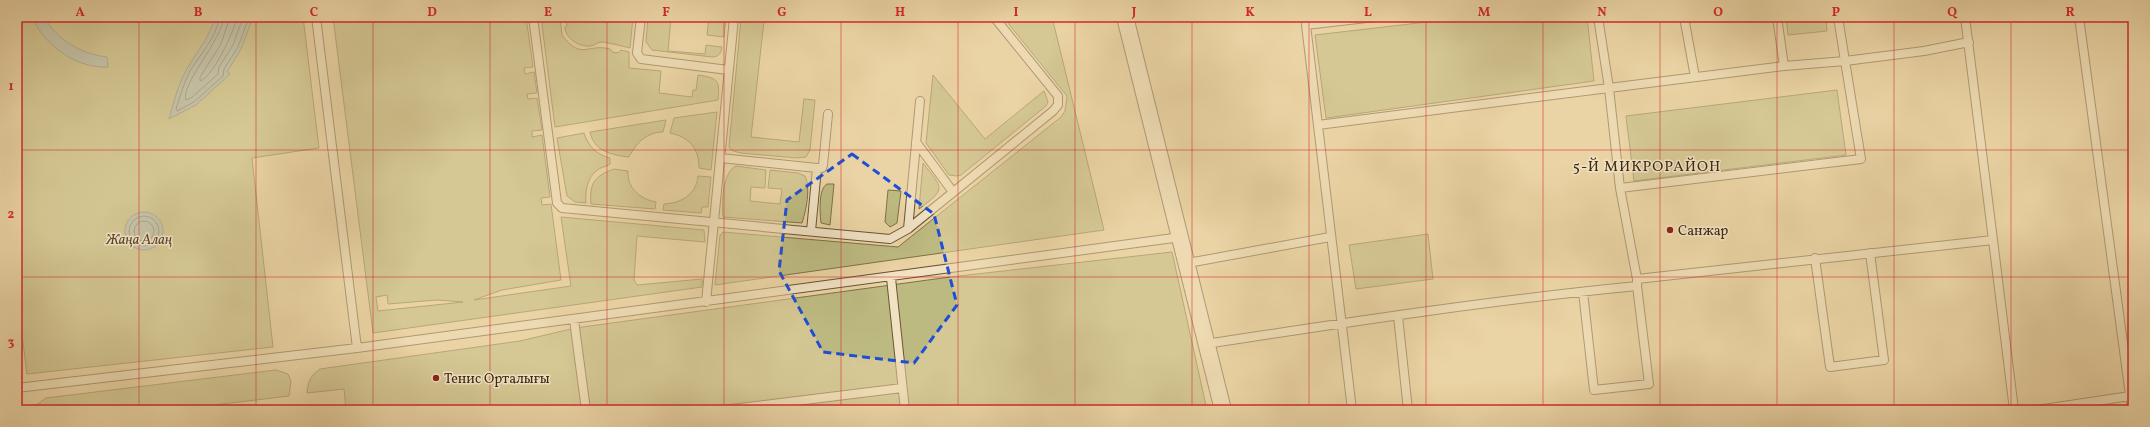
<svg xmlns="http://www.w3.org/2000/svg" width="2150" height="427" viewBox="0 0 2150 427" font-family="Vollkorn,serif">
	<rect width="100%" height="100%" fill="#ead3a4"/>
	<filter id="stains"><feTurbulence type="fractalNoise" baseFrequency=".005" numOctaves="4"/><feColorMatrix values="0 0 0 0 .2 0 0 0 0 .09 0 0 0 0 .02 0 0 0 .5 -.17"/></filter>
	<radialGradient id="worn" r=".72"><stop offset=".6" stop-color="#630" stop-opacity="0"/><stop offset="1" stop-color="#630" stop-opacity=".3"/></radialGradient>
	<path fill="#bdba81" stroke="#7e7149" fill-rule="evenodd" d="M17,17H303L319,148L252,158L273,347L27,374L17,296Z
		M333,17H526L533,67L524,68L525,74L534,72L537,93L527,94L528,99L537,98L542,130L532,131V137L542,135L550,197L541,198L542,205L551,204L561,280L502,290L474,300L571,286L561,217L704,230L705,242L637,236L634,280L637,285L702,279V287L373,333ZM387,295L388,304L437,300L463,302L378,311L376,297Z
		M541,17H560L562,35C581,61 588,43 610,49L612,52L618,53L621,50L629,52V68L661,71L659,93L692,97L693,90H696L698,75C718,78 720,80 718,100L555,127Z
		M565,17H633L630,48C621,46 611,43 602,42C597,42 594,46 590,46C579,47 565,38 565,27L567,26Z
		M648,17H671L668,51L705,54L706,45L722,47C721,54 718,57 712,57L652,50L646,42Z
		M709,17H726L724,37L707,35Z
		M1003,17H1052L1104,230L715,285L720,235L723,232L898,247L1061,117L1065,111L1067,96Z
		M1470,17H1587L1594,81L1326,118L1315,35Z
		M1786,17H1826L1827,31L1788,35Z
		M741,19L764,21L751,137L799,142L804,99L815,100L810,150L806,157L797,158L740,153L731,150L729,147Z
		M933,75L985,139L1044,91L1048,102L1046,106L961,175L957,176L949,175L926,143Z
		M1837,90L1846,155L1634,181L1626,116Z
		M717,112L711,170L699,168C699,148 689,137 670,133L674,118Z
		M666,120L663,132C647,132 636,143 629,157C613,155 594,152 590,132Z
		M584,133C588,146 597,155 610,158V164C606,167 600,167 596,171C587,178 585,193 586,203L575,202L567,196L557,138Z
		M923,163C943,189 947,188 919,209Z
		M736,166L766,170L765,188L751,187L750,201L780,204L782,189L768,188L770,170L798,173L805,176C811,188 806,211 802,223L723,217C721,204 723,171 736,166Z
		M614,169L628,171C627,188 640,199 656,202L655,209L591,204C589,183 595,176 614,169Z
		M698,176L711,177L708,207H702L701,213L663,210L664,204C681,203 696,195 698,176Z
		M827,184H834L830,225L821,223C820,214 818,189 827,184Z
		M888,190L901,191L897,223L890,227L885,222Z
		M1428,234L1433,279L1356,289L1349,245Z
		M1172,252L1207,410H346L344,389L307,393C308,382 310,376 320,369L520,341L575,328L950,277Z
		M276,370L288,374L291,381L289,396L173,410H29L46,398Z"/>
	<path fill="#9eb4b3" stroke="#787c72" d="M32,17H44C57,40 81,54 107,57L108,67C77,69 44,45 32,17Z
		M215,17H253L241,49L227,72L230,74L196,105L169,119C174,102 178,84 187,69C197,51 210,37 215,17Z
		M125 231a19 19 0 1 1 38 0a19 19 0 1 1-38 0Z"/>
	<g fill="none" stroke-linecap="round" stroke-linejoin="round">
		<path stroke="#6e6e62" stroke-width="1" d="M219,17C217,38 200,54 190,71C184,83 180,96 176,109L177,111L194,102L223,76L224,69L238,47L249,17
			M224,17C222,40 180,85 186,100L191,98L218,74L219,67L233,45L243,17
			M230,17L221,44L200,77V81C213,77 234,32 237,17
			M129 231a15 15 0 1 1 30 0a15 15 0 1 1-30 0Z
			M134 231a10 10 0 1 1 20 0a10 10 0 1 1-20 0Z"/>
		<g stroke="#695336" stroke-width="10">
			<path id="service" d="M316,17L357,348
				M533,17L557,203L562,208L890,239L908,229L1053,111L1058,105V96L994,17
				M641,17L637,53L641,59L728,70
				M1598,17L1609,88L1784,66L1845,61L1838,17
				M1684,17L1695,77
				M1777,17L1784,66
				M2079,17L2132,410
				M1318,125L1609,88L1620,188
				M916,142L953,192
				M720,158L817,168
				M908,229L920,101
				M811,231L817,168H822L823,165L828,114
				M1993,240L2014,410
				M1815,258L1830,367L1884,360L1870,253
				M1188,263L1330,237
				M891,278L905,410
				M1637,279L1620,188L1861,159L1845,61L1924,51L1969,42
				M1583,292L1594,390L1649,384L1637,286
				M706,302L734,18
				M1398,316L1408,410
				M574,320L586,410
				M1206,344C1349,322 1493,300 1637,286V279L1993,240L1965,17
				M17,388L357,348L1181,237
				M723,410L902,388
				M1352,410L1306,25L1375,17
				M2037,410L2130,396"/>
		</g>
		<g stroke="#695336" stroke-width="18">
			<path id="minor" d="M1125,17L1223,410"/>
		</g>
		<use href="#service" stroke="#f1e2c4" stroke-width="8"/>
		<use href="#minor" stroke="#f1e2c4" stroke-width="16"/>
	</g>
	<path d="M0 0H2150V427H0ZM852,154L934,214L957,305L914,363L823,352L779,271L787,200Z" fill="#ead3a4" fill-opacity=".55" fill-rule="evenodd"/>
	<path fill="none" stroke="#1d4ed8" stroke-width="3" stroke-dasharray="8 5" stroke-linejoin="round" d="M852,154L934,214L957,305L914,363L823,352L779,271L787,200Z"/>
	<path fill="none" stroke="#d62828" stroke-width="1" stroke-opacity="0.55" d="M139,17V410M256,17V410M373,17V410M490,17V410M607,17V410M724,17V410M841,17V410M958,17V410M1075,17V410M1192,17V410M1309,17V410M1426,17V410M1543,17V410M1660,17V410M1777,17V410M1894,17V410M2011,17V410M17,150H2133M17,277H2133"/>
	<g fill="#8f2418" stroke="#f1e2c4" stroke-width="1.5">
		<circle cx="1670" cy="230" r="4"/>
		<circle cx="436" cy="378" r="4"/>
	</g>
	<g text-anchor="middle" stroke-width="3" stroke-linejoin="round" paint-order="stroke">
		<g font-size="14" fill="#3e2811" stroke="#f1e2c4" text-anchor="start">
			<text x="1678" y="235">Санжар</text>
			<text x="444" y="383">Тенис Орталығы</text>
		</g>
		<g font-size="14" font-style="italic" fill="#574527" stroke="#f1e2c4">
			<text x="139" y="244">Жаңа Алаң</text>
		</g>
		<g font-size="15" letter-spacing="1" fill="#3e2811" stroke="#f1e2c4">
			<text x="1647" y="171">5-Й МИКРОРАЙОН</text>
		</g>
	</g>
	<rect width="2150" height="427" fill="none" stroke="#ead3a4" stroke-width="44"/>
	<rect x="22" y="22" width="2106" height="383" fill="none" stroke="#d62828" stroke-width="1.5"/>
	<g font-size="13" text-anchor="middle" font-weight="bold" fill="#d62828">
		<text x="80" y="16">A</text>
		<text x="198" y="16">B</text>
		<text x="314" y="16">C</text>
		<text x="432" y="16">D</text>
		<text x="548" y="16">E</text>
		<text x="666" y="16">F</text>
		<text x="782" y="16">G</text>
		<text x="900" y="16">H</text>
		<text x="1016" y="16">I</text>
		<text x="1134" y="16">J</text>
		<text x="1250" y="16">K</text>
		<text x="1368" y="16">L</text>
		<text x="1484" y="16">M</text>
		<text x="1602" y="16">N</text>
		<text x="1718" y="16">O</text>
		<text x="1836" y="16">P</text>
		<text x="1952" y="16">Q</text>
		<text x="2070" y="16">R</text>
		<text x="11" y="90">1</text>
		<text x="11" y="218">2</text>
		<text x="11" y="346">3</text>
	</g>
	<rect width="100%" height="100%" filter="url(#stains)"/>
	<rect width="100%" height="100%" fill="url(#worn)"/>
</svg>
